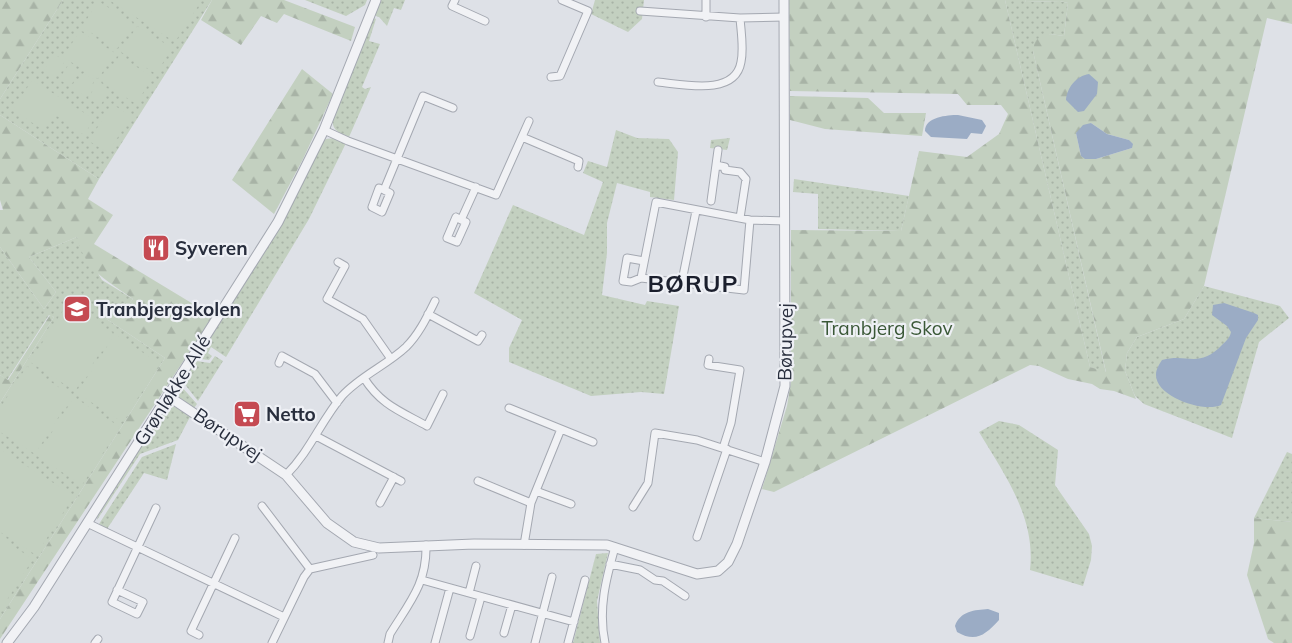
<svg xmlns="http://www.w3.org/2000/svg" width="1292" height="643" viewBox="0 0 1292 643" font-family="Mulish,sans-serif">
	<defs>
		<pattern id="grass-dots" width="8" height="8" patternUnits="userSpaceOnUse" patternTransform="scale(1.25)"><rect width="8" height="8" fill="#c3d0c0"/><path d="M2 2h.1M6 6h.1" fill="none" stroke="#a8b3a6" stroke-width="1.8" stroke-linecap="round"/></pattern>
		<pattern id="forest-firs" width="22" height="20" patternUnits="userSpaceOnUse" patternTransform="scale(1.25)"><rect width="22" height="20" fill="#c3d0c0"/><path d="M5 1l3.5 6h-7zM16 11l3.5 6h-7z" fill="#a8b3a6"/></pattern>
	</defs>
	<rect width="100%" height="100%" fill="#dee1e7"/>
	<path fill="url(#grass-dots)" d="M63,0H212L99,179L0,115V99Z
		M305,0H367L365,5L346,16Z
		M379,0H405L401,10L394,8L387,26L379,17L373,15Z
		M595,0H644L642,19L628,32L591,14Z
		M1005,0H1025L1026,2L1060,1L1068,3L1064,36L1050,34L1033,51L1106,373L1090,367Z
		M374,18L376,19L369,41L380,44L362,87L365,89L371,87L349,137C339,133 331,130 333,118Z
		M616,130L637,138L669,139L678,152L674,200L650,197V192L617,183L607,223V253L602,295L645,305L647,301L679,306L664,394L641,392L591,396L509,362V348L522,320L474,293L513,205L584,235L603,182L583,173L588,161L607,167Z
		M334,138L346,143L309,219L226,357L211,347L208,353L212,356L209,360L201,359L203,355L201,354L212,334L322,142L326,139Z
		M730,138L727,150L710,148L711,140Z
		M794,179L909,196L901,231L818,229V194L793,192Z
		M77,237L102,280L133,299L129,304L107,303L99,314L165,358L0,619V403L54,317L49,315L7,380L0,375V247L44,309L56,292L29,257Z
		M1204,286L1280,306L1289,318L1259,342L1232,438L1144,404L1135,396L1125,371L1127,353L1137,337L1184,319Z
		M215,356L223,361L198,401L183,382L196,361L210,363Z
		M180,385L197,404L194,408L179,397Z
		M171,405L191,415L178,440L140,454L97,520L99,511L163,411Z
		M999,421L1019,425L1058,450L1055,485L1089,534L1092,546L1091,560L1083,586L1030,570C1036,518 1005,475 979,432Z
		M176,444L167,480L144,473L107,529L99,524L142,457Z
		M1287,452L1292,454V522L1254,518Z
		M608,553L597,601L600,643H573L596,554Z"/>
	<path fill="url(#forest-firs)" fill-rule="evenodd" d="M0,0H63L0,99Z
		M212,0H284L355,27L351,41L284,14L277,23L261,16L241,45L201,20Z
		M789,0H1005L1090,367L1106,372L1033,51L1035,40L1050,34L1064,36L1068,3L1060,1L1026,2L1025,0H1292V24L1267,18L1204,286L1184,319L1137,337L1127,353L1125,371L1136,399L1114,391L1100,389L1092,384L1068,379L1039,366L1030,365L774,492L762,489L787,406L791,382V230L901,231L919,151L967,157L999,134L1008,114L1001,105H967L958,94L790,91ZM1091,123L1107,134L1129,140L1132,148L1096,159L1081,156L1076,133Z
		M302,69L333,94L303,159L274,214L232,180Z
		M790,96L868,98L884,113H926L922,136L825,129L790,120Z
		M0,115L99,179L88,199L113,215L94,244L213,316L0,639V619L165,358L99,314L107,303L129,304L133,299C108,281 84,270 77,237L29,257L56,292L44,309L0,247V210H3L0,200Z
		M50,315L54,317L0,403V375L8,380Z
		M1254,518L1292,522V643H1274L1268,639L1247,575L1254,543Z"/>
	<path fill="#c3d0c0" d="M109,0H202L175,42Z
		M98,1L133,23L117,49L82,27Z
		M137,26L172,48L156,74L121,52Z
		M80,31L115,53L98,79L63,57Z
		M54,54L65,61L55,77L44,70Z
		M119,56L153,77L136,104L102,82Z
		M69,64L80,71L70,87L59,79Z
		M83,73L95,80L85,96L74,89Z
		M32,80L94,119L84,135L54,114L43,130L13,110Z
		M98,82L110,90L100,106L88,98Z
		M112,104L131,116L108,153L89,141Z
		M67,304L113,333L75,391L30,362Z
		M115,334L160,364L122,422L77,393Z
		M27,366L72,396L35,454L0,432V408Z
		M74,397L120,427L82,485L37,456Z
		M0,449L74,496L36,555L0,532Z
		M0,538L33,559L0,611Z"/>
	<path fill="#9bacc5" d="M1089,74L1098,82L1097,94L1084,111L1078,112L1066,100C1067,88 1076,76 1089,74Z
		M958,115L982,120L986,126L982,134L971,133L967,139L931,137L925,131C925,117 947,115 958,115Z
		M1091,123L1107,134L1129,140L1133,144L1132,148L1096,159H1085L1081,156L1076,133L1083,125Z
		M1224,303L1254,313L1258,315V320L1246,338L1221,405C1204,413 1156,397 1156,375C1156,369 1159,365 1162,360C1188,353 1199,369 1222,345C1226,341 1230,338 1231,332L1227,326L1212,315L1213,305Z
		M988,609L999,613V620C985,635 976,643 957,632L955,626C960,611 975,610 988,609Z"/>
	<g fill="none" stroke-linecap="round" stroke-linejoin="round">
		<g stroke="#a4a8b1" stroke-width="9">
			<path id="minor" d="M455,0L452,6L485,21
				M640,11L740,18
				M706,17V0
				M551,77L560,76L588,11L562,0
				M658,82C682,84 735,97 741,62C744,48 741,32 740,18L784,17
				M324,130L348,141L496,195L529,121
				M522,137L579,161L578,167
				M716,165L725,167V170L740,172L746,179L740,218
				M384,190L379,188L372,207L382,212L390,193L384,190L423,96L453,108
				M711,201L718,150
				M461,220L456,217L447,238L457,242L466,222L461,220L476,187
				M750,220L744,290L641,278L656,202L750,220L785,221
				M338,262L345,266L327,299L363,319L391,359
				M641,278L631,282L623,281L627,258L644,261
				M682,281L696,211
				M428,314L478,341L482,335
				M709,359L708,365L740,370L731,423L723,448
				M279,363L282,356L315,374L337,403
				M364,378C381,405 400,411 427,426L443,394
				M509,408L593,442
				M316,436L401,481
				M286,475C310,451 321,421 342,396C360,376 387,365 406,347C419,334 427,317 435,301
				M478,481L531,503
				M536,491L571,504
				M380,503L394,477
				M262,506L310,569
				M633,507L648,483L655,433L697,440L765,462
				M87,523L284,617
				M697,537L727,449
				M524,545L531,503L561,429
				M610,564L640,570L655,580L663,581L685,596
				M422,580L574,622
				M117,590L143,602L137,614L112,602L156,508
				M469,593L476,566
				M504,633L512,605
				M199,635L191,631L235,538
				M470,636L481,597
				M95,643L98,639
				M272,643L304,577L310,569L373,555
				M388,643L390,634C409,603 427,584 426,545
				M435,643L450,588
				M535,643L552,577
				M568,643L585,580
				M605,643C598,609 606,579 615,547"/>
		</g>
		<g stroke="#a4a8b1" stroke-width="11">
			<path id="tertiary" d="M168,396L286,475L327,523L354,542L379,548L474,544L607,545L697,574L718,571L728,562L737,544L765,462L785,386L784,0
				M7,643L34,607L278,222L324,130L376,0"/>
		</g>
		<use href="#minor" stroke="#f1f2f5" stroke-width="7"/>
		<use href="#tertiary" stroke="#f1f2f5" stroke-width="9"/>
	</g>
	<defs>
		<g id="restaurant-square" transform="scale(1.4375)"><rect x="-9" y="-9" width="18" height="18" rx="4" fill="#c54a52" stroke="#eef0f5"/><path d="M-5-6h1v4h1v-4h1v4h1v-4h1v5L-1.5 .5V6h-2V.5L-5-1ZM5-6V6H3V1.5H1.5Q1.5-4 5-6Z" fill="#fff"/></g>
		<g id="school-square" transform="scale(1.4375)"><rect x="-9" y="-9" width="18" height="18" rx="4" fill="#c54a52" stroke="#eef0f5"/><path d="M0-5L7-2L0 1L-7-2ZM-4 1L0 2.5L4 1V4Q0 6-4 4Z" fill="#fff"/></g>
		<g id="supermarket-square" transform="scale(1.4375)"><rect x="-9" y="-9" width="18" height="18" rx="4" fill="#c54a52" stroke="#eef0f5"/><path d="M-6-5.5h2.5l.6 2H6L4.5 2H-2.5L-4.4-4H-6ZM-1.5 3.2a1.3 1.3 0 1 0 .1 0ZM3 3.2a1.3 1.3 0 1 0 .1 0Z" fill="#fff"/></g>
	</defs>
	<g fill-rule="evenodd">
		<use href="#restaurant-square" x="156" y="248"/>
		<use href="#school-square" x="77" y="309"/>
		<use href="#supermarket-square" x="247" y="414"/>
	</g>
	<g text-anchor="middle" stroke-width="4.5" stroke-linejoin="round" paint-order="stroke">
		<g font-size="19" font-weight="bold" fill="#282e3d" stroke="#eef0f5" text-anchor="start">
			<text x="175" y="255">Syveren</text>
			<text x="96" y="316">Tranbjergskolen</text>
			<text x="266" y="421">Netto</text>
		</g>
		<g font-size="19" fill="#3a5837" stroke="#eef0f5">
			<text x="887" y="335">Tranbjerg Skov</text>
		</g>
		<g font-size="19" fill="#282e3d" stroke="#eef0f5">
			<text transform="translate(785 342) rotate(-89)" y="7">Børupvej</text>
			<text transform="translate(172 390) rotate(-58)" y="7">Grønløkke Allé</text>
			<text transform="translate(228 434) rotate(34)" y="7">Børupvej</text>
		</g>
		<g font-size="24" font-weight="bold" letter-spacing="1" fill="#1b1f2d" stroke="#eef0f5">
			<text x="693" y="292">BØRUP</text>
		</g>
	</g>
</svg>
